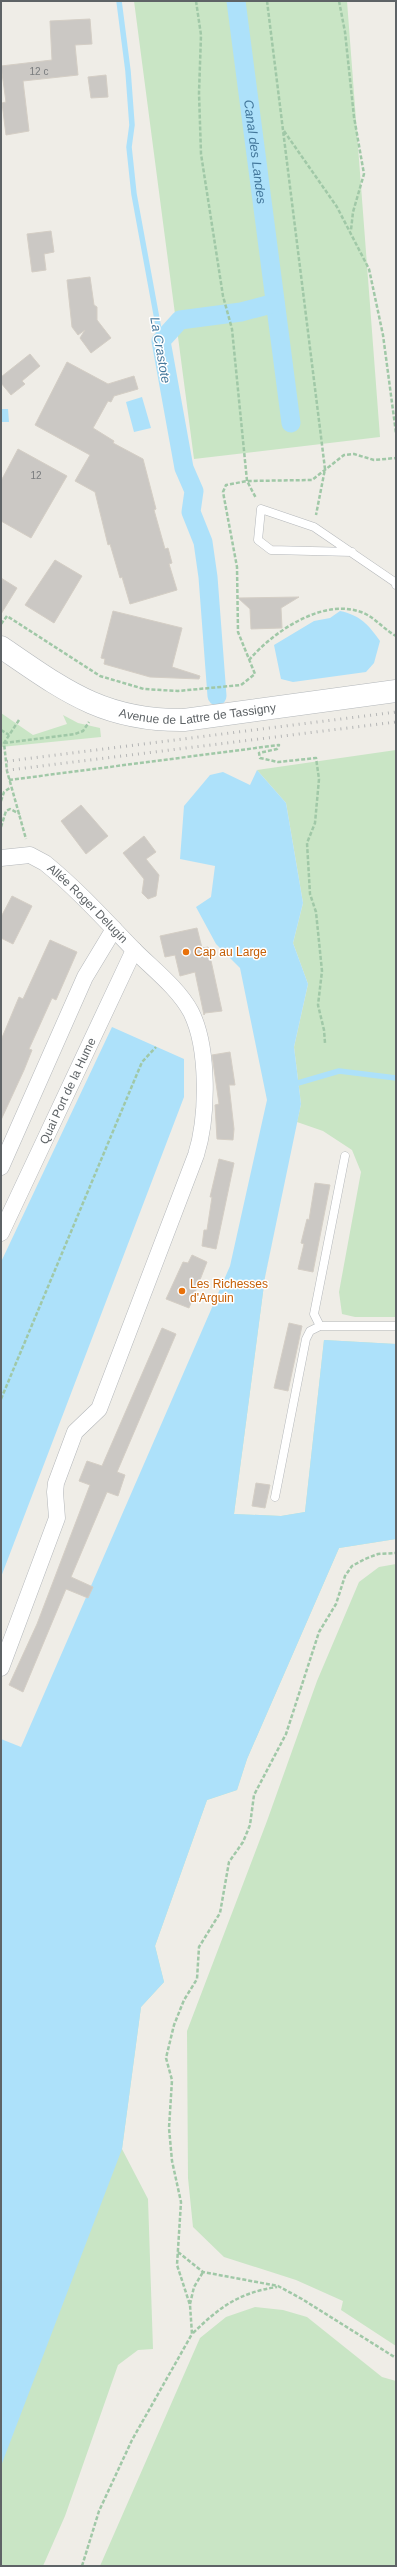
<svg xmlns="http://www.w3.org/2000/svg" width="397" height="2567" viewBox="0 0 397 2567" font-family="Helvetica,sans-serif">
	<rect width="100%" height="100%" fill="#efede7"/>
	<path fill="#c9e5c5" d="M134,1H347L380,437L194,459Z
		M1,713L33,735L67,724L63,715L78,723L100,728L101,737L1,747Z
		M396,750V1317H355L342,1314L339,1292L361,1172L352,1150L323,1131L297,1122L301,1104L294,1047L308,984L293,943L303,903L286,803L257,770Z
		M275,1229L265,1277L234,1514L281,1516L305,1512L324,1340L396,1344V1539L339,1548L247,1759L237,1790L207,1800L155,1946L164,1982L141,2007L122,2149L148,2199L153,2349L138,2350L118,2365L65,2516L43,2566H1V2297L181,1675Z
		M396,1564V2346L341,2310L343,2301L296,2280L224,2257L193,2227L188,2178L187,2031L267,1821L317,1681L359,1582L379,1567Z
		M255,2307L283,2310L307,2317L382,2377L396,2381V2566H100L200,2338L226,2317Z"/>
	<path fill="#ade1fa" d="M142,397L151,428L134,432L126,402Z
		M1,409H8L9,422H1Z
		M340,611C360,615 369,625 380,641L374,663L366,672L293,682L281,679L274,645L314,621L330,618Z
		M257,770L286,803L303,903L293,943L308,984L294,1047L301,1104L265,1277L234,1514L281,1516L305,1512L324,1340L396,1344V1539L339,1548L247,1759L237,1790L207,1800L155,1946L164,1982L141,2007L122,2149L1,2466V1739L21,1747L230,1266L267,1100L240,968L216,944L196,907L211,897L215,866L180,859L184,806L210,775L223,772L250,785Z
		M112,1027L184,1059V1097L1,1577V1262Z"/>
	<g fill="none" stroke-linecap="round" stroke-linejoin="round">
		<path stroke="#ade1fa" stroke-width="5.5" d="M119,1L128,71L132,125L129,147L134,194L161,341
			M298,1083L339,1071L396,1078"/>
		<g stroke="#ade1fa" stroke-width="19">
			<path id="s1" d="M236,1L291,423"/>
			<path d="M217,696L208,577L203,542L191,512L194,491L184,468L161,341L180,320L241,312L275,303"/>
		</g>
	</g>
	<path fill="#cbc8c4" stroke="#d4cec5" d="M90,19L92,44L75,45L78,75L23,81L29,131L6,135L2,103L6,102L1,66L52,60L50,21Z
		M106,75L108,97L91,98L88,77Z
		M51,231L54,252L44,254L46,270L32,272L27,234Z
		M90,277L94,305L97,307V320L111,338L91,353L80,338L85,330L78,335L72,327L67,280Z
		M30,354L40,366L22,381L25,384L11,395L1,383V377Z
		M67,362L108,384L134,376L138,389L114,396L111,402L108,401L93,428L114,441L113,443L143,459L156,509L154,510L165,549L168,548L172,563L169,564L177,590L130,604L122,577L120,578L110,544L108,545L95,492L75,481L90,455L35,425Z
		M18,449L67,476L31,538L1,521V481Z
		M55,560L82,576L54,623L25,605Z
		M1,578L17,588L1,614Z
		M299,597L281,608L282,628L251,629L250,609L238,598Z
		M113,611L182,628L172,667L200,676L199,679L150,677L104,664L105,659L101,658Z
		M81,805L108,836L86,854L61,821Z
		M144,836L156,852L146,859L159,875L156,896L148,899L142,893L144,879L123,853Z
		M12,896L32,906L13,944L1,938V917Z
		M197,928L202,948L208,947L222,1011L205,1013L204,1015L195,972L180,976L175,955L165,957L160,936Z
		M50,940L77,952L56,1000L52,998L29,1049L32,1050L24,1070L1,1120V1040L19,997L23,999Z
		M230,1052L235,1085H229L234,1129L233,1140L217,1139L215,1105L219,1104L212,1055Z
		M219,1159L234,1163L216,1249L202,1246L204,1230H207L212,1197H210Z
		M315,1183L330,1185L313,1272L298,1269L304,1244L301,1243L307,1219L309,1220Z
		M192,1255L207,1262L189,1308L166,1299L183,1262L188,1263Z
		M289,1323L302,1326L288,1391L274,1388Z
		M162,1328L176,1334L117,1472L125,1475L118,1496L107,1492L71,1577L93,1587L88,1598L66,1589L23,1692L9,1685L37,1624L90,1485L79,1481L87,1461L102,1466Z
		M256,1483L270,1485L265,1508L252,1506Z"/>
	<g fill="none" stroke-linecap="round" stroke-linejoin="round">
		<g stroke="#b4b7ba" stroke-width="9">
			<path id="lane" d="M352,552L271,550L258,540L261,509L314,527L396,583V585
				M320,1326L314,1314L345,1156
				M275,1497L306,1339L310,1331L320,1326H396"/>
		</g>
		<g stroke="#b4b7ba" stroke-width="17">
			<g id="street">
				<path id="s2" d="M1,858L30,855L45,863C77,889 105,920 134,950C153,969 178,988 191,1012C209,1048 208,1117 196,1155L99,1409L75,1432L56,1483L55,1492L57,1518L1,1668"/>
				<path d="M1,1167L85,977L114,929"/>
				<path id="s3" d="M1,1233L134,950"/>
			</g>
		</g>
		<g stroke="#b3b7ba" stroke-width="23">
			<g id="secondary">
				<path id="s4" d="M1,647C64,690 103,721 184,720L396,691"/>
			</g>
		</g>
		<path stroke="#a0c8a7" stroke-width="2.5" stroke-dasharray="4 2" stroke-linecap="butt" d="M196,1L201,35L199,93L201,154L223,296L232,329L247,481L256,498
			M267,1L325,469L316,515
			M339,1L345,32L354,117L364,174L353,212L351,230
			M284,131L337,207L369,269L383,335L396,433
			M1,624L7,616L100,676L144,689L178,691L241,685L255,674L238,632L237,567L223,492L226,485L247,481L312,480L344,455L354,454L374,460L396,458
			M249,660C273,632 322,598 361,612C375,617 383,629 396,636
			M19,720L4,743L7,771L26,839
			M1,730L9,735
			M4,743L75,734L83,731L89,722
			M9,780L279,745L277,749L259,753L260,758L278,762L316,758L319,779L315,823L307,843L310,894L316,912L322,971L318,1005L324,1030L325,1043
			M1,801L4,792L11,787
			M1,827L6,811L10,809L20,814
			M1,1399L142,1062L156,1047
			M178,2252L203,2272L278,2286L302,2299L396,2358
			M190,2304L194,2287L203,2272
			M193,2333C220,2307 238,2293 277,2287
			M82,2566L99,2511L132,2440L192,2334L190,2305L177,2265L181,2202L172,2161L169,2128L172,2080L166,2058L174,2025L184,2000L197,1979L199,1947L220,1913L229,1862L243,1842L250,1825L254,1795L286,1734L319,1632L336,1604L345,1576L352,1566L365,1559L378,1554L396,1553"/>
		<use href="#lane" stroke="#fff" stroke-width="8"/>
		<use href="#street" stroke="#fff" stroke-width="16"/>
		<use href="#secondary" stroke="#fff" stroke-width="22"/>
		<path stroke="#b5b6b6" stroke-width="3" stroke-dasharray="1 5" stroke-linecap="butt" d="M1,762L396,712
			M1,771L396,722"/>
	</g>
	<g fill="#e8710a" stroke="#fff" stroke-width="1.5">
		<circle cx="186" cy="952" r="4"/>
		<circle cx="182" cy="1291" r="4"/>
	</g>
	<g text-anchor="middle" stroke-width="3" stroke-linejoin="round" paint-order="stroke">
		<g font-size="10" fill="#797c7e">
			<text x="39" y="75">12 c</text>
			<text x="36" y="479">12</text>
		</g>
		<g font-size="12" fill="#5e6366" stroke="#fff">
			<text dy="4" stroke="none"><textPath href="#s4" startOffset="215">Avenue de Lattre de Tassigny</textPath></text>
			<text dy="4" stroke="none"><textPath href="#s2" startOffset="105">Allée Roger Delugin</textPath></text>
			<text dy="4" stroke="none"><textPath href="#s3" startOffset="157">Quai Port de la Hume</textPath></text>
		</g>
		<g font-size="12" fill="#c56008" stroke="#fff" text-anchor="start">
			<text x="194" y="956">Cap au Large</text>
			<text x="190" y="1288">Les Richesses<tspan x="190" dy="14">d'Arguin</tspan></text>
		</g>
		<g font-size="13" font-style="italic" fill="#43779b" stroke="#fff">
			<text dy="5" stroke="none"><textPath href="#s1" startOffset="152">Canal des Landes</textPath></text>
			<text transform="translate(161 350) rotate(80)" y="5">La Crastote</text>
		</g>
	</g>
	<rect width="397" height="2567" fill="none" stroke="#5e6366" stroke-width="4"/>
</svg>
